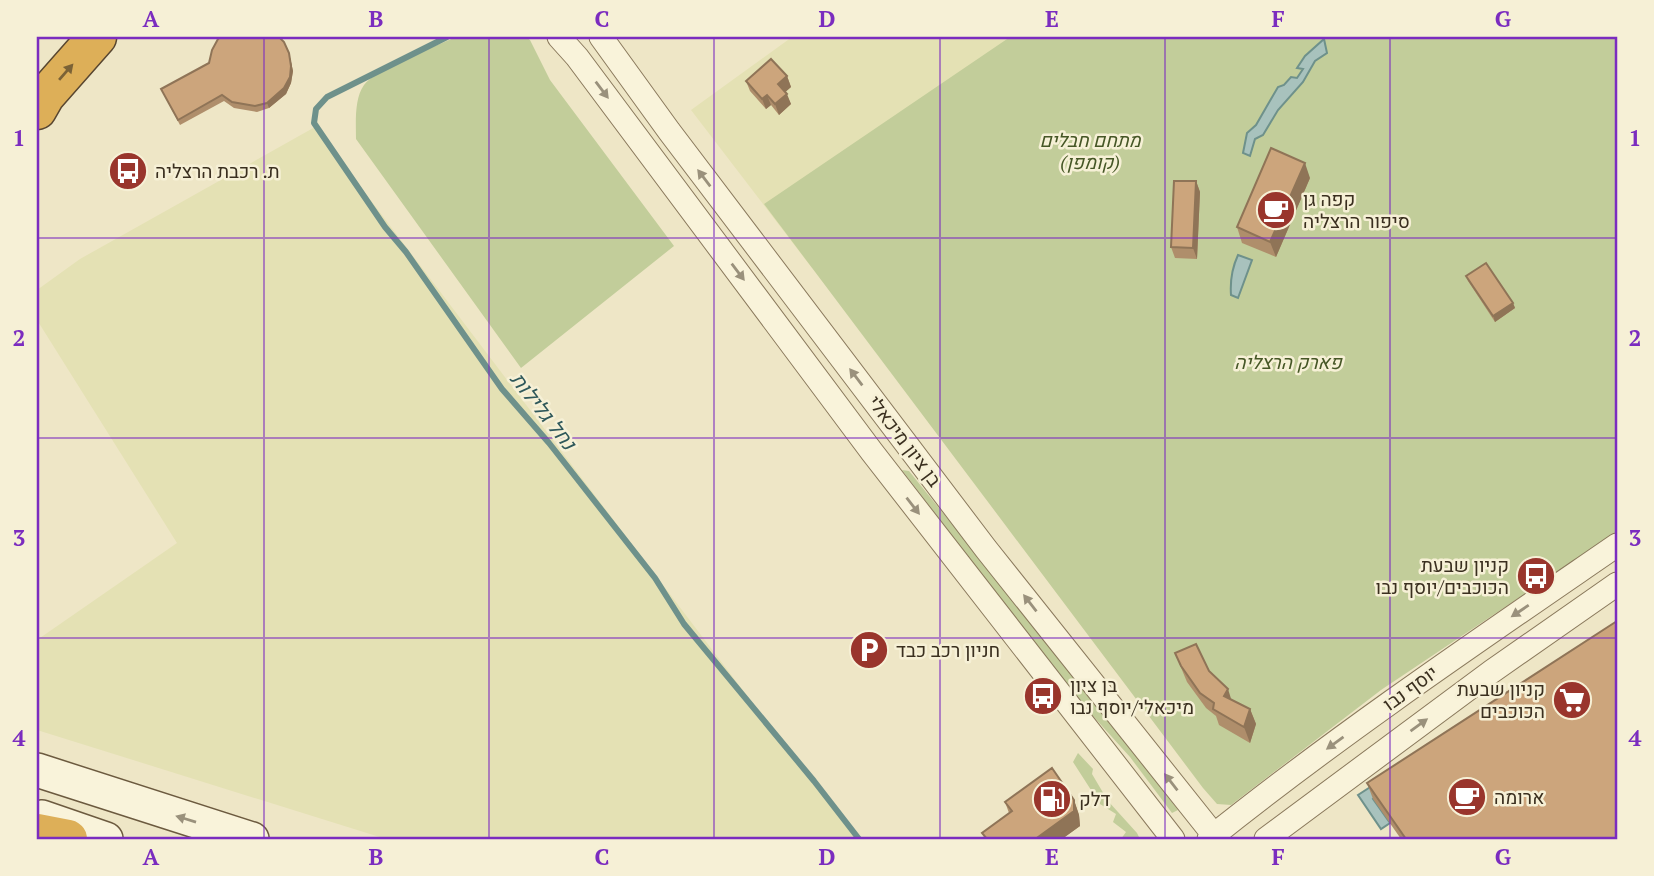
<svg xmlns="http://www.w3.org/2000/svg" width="1654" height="876" viewBox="0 0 1654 876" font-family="'PT Serif',Heebo,serif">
	<rect width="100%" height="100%" fill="#eee6c6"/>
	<path fill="#e4e1b4" d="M792,37H1157L812,268L691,110Z
		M315,127L856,839H386L37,730V640L177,543L37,320V290L80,259Z"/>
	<path fill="#c2cd9a" d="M456,37H526L530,40L550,80L674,246L521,368L356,139C356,123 354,99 364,85C375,69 436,46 456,37Z
		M1010,37H1617V532L1381,690L1231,805L1217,804L1203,788L764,204Z
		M902,470L909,471L960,534L992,565L1178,810L1172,813L1130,757L1074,695Z
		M1078,753L1093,769L1092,774L1108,801L1137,833L1140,839H1121L1126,832L1113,822L1116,814L1100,804L1073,762Z"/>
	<path fill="#a8c2bd" stroke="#6e918b" stroke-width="2" d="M1324,39L1327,53L1315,61L1303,82L1278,110L1263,135L1255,139L1250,156L1243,153L1247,133L1256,125L1278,87L1284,85L1291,77L1297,78L1303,69L1297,68L1305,56Z
		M1238,255L1252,260L1238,298L1231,295C1230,281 1232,268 1238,255Z
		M1429,749L1373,799L1390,823L1381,829L1358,795Z"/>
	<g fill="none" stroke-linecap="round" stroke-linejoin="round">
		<path stroke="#6e918b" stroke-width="6" d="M447,37L327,97L316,109L314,123L385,227L406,252L502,389L549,443L655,578L684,624L814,781L859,839"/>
		<g stroke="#8a795c" stroke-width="25">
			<path id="minor" d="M559,37L577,57L872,452L1173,839
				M601,37L669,131L986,549L1217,839
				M1209,839C1340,734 1479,640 1617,545
				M1266,839L1491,672L1617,584"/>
		</g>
		<g stroke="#6c5a3f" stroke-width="36">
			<path id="secondary" d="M37,770L252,839
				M42,817L106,839"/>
		</g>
		<g stroke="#584630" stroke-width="41">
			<path id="motorway" d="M37,110L45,96L97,37
				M37,833L68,839"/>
		</g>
		<use href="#minor" stroke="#f9f3da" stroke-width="23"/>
		<use href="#secondary" stroke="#f9f3da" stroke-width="33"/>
		<use href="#motorway" stroke="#ddaf58" stroke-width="38"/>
	</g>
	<path fill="#af8e6b" d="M289,53L293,71L291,83L286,94L269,108L257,112L234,108L224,101L180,125L161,89L209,63Z
		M787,76L791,87L785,92L791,104L779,115L771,105L766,109L750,91L746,81Z
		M1310,178L1276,257L1242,243L1237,227Z
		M1196,181L1200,192L1197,259L1175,258L1171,247Z
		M1466,276L1513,303L1515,308L1495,322L1468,281Z
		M1175,653L1232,700L1250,709L1256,724L1250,743L1219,725L1216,716L1206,708L1187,682Z
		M1367,783L1617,839H1401L1373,799Z
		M1074,800L1079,815L1080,826L1062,839H985L982,833L1009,813L1005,802Z"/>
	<path fill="#8f7457" d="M289,53L293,71L291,83L286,94L269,108L267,103Z
		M787,76L791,87L782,95L778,84Z
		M787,94L791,104L779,115L775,104Z
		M767,95L771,105L766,109L762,99Z
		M1305,163L1310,178L1276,257L1270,242Z
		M1196,181L1200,192L1197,259L1193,248Z
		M1513,303L1515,308L1495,322L1493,316Z
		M1228,689L1233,705L1224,696Z
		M1250,709L1256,724L1250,743L1244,727Z
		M1074,800L1079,815L1080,826L1062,839H1039L1038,837Z"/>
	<path fill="#cca57c" stroke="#8f7457" stroke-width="2" d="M221,37H279L284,42L289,53L291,66L290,77L284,88L267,103L255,106L232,102L222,95L178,120L161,89L209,63L212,50L218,39Z
		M771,59L787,76L778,84L787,94L775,104L767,95L762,99L746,81Z
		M1271,148L1305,163L1270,242L1237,227Z
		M1174,181H1196L1193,248L1171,247Z
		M1486,263L1513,303L1493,316L1466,276Z
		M1617,621V839H1406L1367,783Z
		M1196,644L1209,671L1228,689L1224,696L1250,709L1244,727L1213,709L1214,703L1200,693L1181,666L1175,653Z
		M1052,768L1074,800V811L1038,837L1040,839H987L982,833L1012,811L1005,802Z"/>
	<defs><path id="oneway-solid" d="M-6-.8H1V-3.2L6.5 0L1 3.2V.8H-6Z" transform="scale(1.75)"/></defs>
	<use fill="#7b6236" href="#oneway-solid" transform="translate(66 72) rotate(-49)"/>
	<g fill="#9a917c">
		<use href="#oneway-solid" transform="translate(602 90) rotate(53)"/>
		<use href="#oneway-solid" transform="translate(704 178) rotate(-127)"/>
		<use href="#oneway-solid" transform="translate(738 272) rotate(53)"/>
		<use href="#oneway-solid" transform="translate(856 377) rotate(-127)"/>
		<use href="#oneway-solid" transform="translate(913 506) rotate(52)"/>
		<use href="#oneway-solid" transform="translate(1030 603) rotate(-128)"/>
		<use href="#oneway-solid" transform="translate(1520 611) rotate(146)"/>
		<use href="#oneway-solid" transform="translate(1419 725) rotate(-36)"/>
		<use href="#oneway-solid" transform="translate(1335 743) rotate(144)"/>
		<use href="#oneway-solid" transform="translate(1171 782) rotate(-128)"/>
		<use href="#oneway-solid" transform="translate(186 819) rotate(-163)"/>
	</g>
	<path fill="none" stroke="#7b2cbf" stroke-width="2" stroke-opacity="0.55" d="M264,37V839M489,37V839M714,37V839M940,37V839M1165,37V839M1390,37V839M37,238H1617M37,438H1617M37,638H1617"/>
	<defs>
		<g id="bus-disc" transform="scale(2.0125)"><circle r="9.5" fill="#99352c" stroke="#f6f0d6"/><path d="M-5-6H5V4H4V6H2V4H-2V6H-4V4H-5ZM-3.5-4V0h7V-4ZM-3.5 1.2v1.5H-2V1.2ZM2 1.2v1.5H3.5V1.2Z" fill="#fff"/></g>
		<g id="cafe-disc" transform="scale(2.0125)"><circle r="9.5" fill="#99352c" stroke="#f6f0d6"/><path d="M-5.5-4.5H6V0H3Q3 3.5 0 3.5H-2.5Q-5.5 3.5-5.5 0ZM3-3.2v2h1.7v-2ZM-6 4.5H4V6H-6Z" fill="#fff"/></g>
		<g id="parking-disc" transform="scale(2.0125)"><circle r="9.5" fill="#99352c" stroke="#f6f0d6"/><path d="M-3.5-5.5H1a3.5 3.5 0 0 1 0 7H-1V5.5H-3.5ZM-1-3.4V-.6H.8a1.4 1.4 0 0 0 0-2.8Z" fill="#fff"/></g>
		<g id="supermarket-disc" transform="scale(2.0125)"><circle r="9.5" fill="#99352c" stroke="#f6f0d6"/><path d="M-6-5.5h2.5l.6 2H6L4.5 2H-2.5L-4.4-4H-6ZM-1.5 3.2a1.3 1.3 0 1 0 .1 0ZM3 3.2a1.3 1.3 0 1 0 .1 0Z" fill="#fff"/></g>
		<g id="fuel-disc" transform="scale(2.0125)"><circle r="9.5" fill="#99352c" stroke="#f6f0d6"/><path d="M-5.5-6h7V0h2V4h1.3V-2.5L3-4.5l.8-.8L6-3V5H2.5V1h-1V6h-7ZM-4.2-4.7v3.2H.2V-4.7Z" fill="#fff"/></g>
	</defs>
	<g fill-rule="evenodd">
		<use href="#bus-disc" x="128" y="171"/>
		<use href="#cafe-disc" x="1276" y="210"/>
		<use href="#bus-disc" x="1536" y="576"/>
		<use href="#parking-disc" x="869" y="650"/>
		<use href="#bus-disc" x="1043" y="696"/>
		<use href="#supermarket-disc" x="1572" y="700"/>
		<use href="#cafe-disc" x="1467" y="797"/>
		<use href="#fuel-disc" x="1052" y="799"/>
	</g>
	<g text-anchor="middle" stroke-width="5" stroke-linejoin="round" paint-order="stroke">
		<g font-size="19" font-style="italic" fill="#465726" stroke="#f6f0d6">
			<text x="1090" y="147">מתחם חבלים<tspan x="1090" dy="22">(קומפן)</tspan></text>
			<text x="1288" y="369">פארק הרצליה</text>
		</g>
		<g font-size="19" fill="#3a2f1f" stroke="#f6f0d6" text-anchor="start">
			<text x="155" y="178">ת. רכבת הרצליה</text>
			<text x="1303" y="206">קפה גן<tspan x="1303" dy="22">סיפור הרצליה</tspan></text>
			<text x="1509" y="572" text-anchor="end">קניון שבעת<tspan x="1509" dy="22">הכוכבים/יוסף נבו</tspan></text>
			<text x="896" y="657">חניון רכב כבד</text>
			<text x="1070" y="692">בן ציון<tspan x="1070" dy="22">מיכאלי/יוסף נבו</tspan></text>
			<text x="1545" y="696" text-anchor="end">קניון שבעת<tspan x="1545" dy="22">הכוכבים</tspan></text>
			<text x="1494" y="804">ארומה</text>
			<text x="1079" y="806">דלק</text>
		</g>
		<g font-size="19" fill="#3a2f1f" stroke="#f6f0d6">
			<text transform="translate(905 441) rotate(53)" y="7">בן ציון מיכאלי</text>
			<text transform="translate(1410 688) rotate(-36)" y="7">יוסף נבו</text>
		</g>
		<g font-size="21" font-style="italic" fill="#2f585a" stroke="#f6f0d6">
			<text transform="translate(543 411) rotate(52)" y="7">נחל גלילות</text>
		</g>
	</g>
	<rect width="1654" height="876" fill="none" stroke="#f6f0d6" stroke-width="77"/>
	<rect x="38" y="38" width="1578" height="800" fill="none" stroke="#7b2cbf" stroke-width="2.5"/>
	<g font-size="23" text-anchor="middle" font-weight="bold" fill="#7b2cbf">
		<text x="151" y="27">A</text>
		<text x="376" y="27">B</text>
		<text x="602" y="27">C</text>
		<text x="827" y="27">D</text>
		<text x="1052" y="27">E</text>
		<text x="1278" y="27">F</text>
		<text x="1503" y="27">G</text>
		<text x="19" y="146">1</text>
		<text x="1635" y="146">1</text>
		<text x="19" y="346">2</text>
		<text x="1635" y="346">2</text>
		<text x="19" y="546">3</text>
		<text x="1635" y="546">3</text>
		<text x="19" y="746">4</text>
		<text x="1635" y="746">4</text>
		<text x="151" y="865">A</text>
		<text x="376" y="865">B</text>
		<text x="602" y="865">C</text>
		<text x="827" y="865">D</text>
		<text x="1052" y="865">E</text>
		<text x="1278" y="865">F</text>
		<text x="1503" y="865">G</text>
	</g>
</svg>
